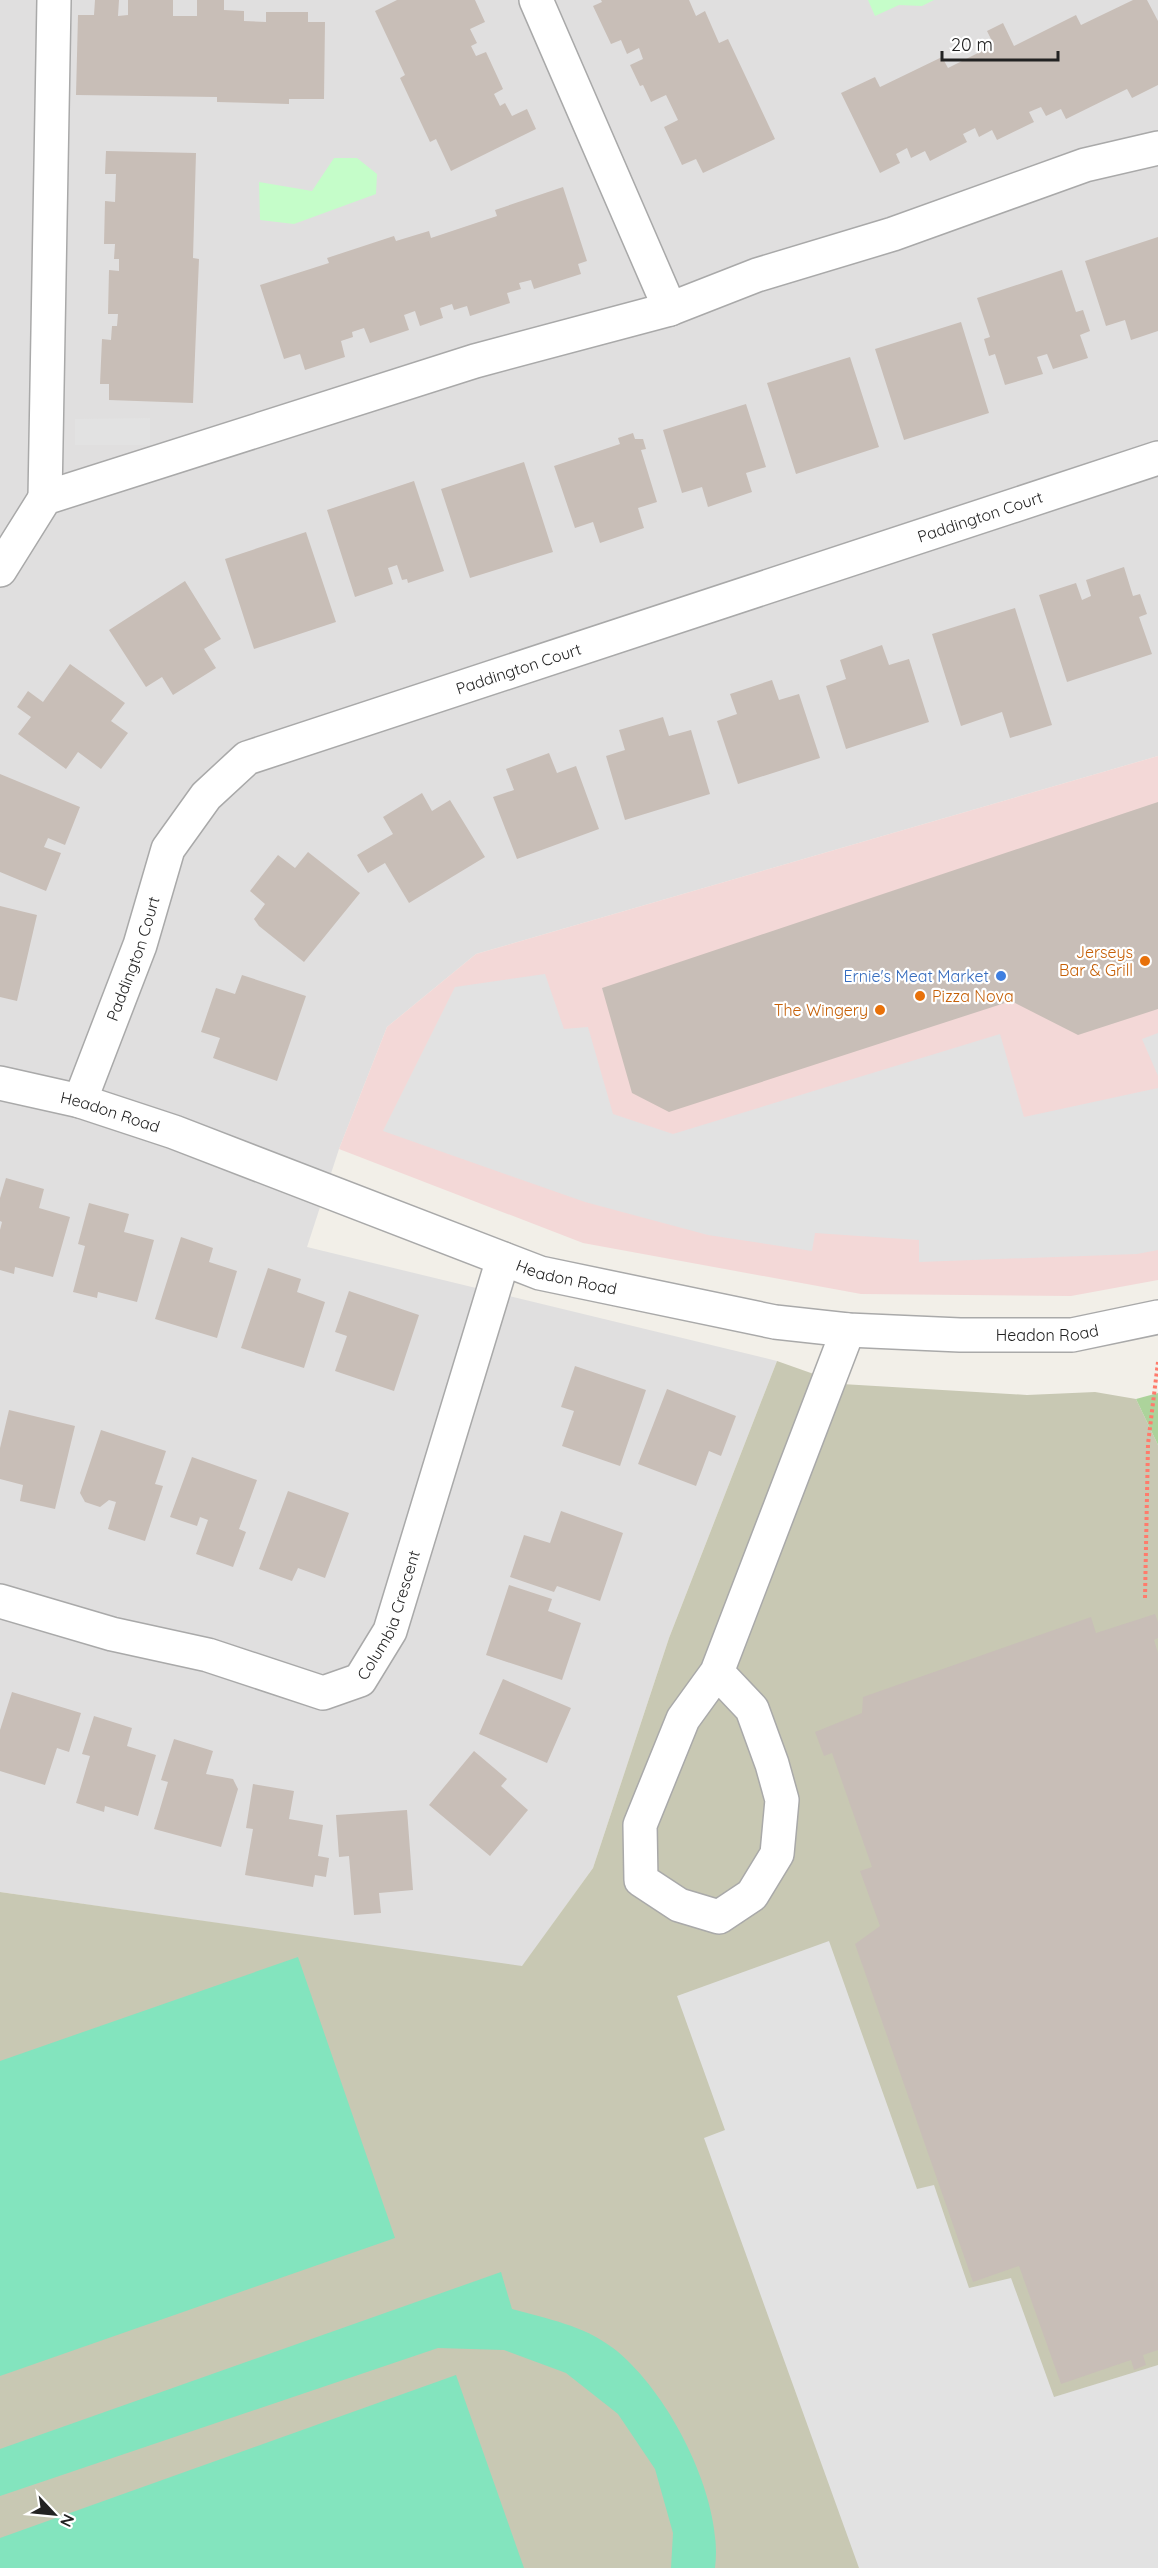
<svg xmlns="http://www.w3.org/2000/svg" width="1158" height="2568" viewBox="0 0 1158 2568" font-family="Quicksand,sans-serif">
	<rect width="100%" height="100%" fill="#f2efe8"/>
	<path fill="#e0dfdf" d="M0,0H1158V756L476,954L387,1027L339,1149L307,1247L777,1361L669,1638L593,1868L522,1967L0,1892Z"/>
	<path fill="#f3d8d7" d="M1158,756V1280L1071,1296L861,1294L583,1243L339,1149L387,1027L476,954Z"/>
	<path fill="#c8c8b3" d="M777,1361L842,1384L1027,1395L1095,1392L1136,1399L1158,1445V2568H0V1892L522,1966L593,1868L669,1638Z"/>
	<path fill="#acd39b" d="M1158,1393V1445L1136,1399Z"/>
	<path fill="#c5fdc9" d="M868,0H934L922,6L899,5L875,16Z
		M334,158H357L377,174L376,194L294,224L260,220L259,182L312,191Z"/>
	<path fill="#83e4be" d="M298,1957L395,2238L0,2376V2061Z
		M501,2272L512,2309C547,2319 583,2325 613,2348C668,2390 724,2498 715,2568H671L673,2533L655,2469L618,2414L566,2373L504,2350L438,2348L0,2496V2449Z
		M456,2375L524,2568H0V2538Z"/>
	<path fill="#e2e2e2" d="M150,418V445H75V419Z
		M545,974L564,1029L588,1027L613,1114L673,1134L1000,1034L1024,1117L1158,1088V1250L1137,1254L919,1262V1240L815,1233L812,1251L708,1235L585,1202L383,1131L455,987Z
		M1158,1033V1076L1142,1039Z
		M829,1941L917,2189L934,2185L969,2288L1011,2278L1054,2397L1158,2365V2568H859L704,2138L725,2130L677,1996Z"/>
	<path fill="#c8beb7" d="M95,0H119L118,16L128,15V0H173V16H197V0H224V10L244,11V21L266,22V12H308V22H325L324,99H289V104L217,102V97L76,95L78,15H94Z
		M397,0H475L485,22L470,29L477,43L471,46L476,56L486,52L503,89L494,94L500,106L505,103L512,116L527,109L536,129L451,171L436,139L430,142L400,78L405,75L375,11Z
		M601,0H689L696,16L705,11L719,43L728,39L775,139L703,173L696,159L682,165L664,127L678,120L666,95L651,102L643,85L640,86L630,65L643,59L639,48L627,54L621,40L611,44L593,6L602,2Z
		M1133,0H1147L1158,21V85L1132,98L1127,89L1066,119L1061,109L1046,116L1041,107L1029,112L1034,122L997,140L992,130L979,137L975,128L963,134L967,142L930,161L925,151L911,158L907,148L896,154L900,163L880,173L841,93L875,77L880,87L942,57L948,68L994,45L987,31L1003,23L1014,46L1076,15L1081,25Z
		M106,151L196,153L193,258L199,259L193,403L109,400V384H100L102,339L111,340L112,326H117L118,314H108L109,270L119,271V259H114L115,244H104L105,201L115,202L116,174H105Z
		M563,187L587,261L578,264L581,274L534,289L531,280L519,283L521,289L507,293L510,303L470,316L467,306L454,310L452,304L440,308L443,318L420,326L415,311L404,315L409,330L370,343L364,328L352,332L353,337L341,341L345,357L305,370L300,354L284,359L260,285L329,263L327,258L394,236L396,241L429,231L431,238L497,216L495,210Z
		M1158,237V331L1131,340L1125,320L1106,326L1085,261Z
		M1062,270L1076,312L1083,310L1090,331L1080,335L1088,358L1053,369L1047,354L1037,357L1043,374L1005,385L995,354L989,356L984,339L990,337L977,298Z
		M961,322L989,413L904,440L875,349Z
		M850,357L879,447L796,474L767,383Z
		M746,404L766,467L746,473L752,492L708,507L702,487L682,493L663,430Z
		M633,433L635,439H643L646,449L641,450L657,502L638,508L644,528L600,543L593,522L575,528L554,466L620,444L618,438Z
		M524,462L553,552L470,578L441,489Z
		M414,481L444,571L408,583L407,579L402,580L397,565L388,568L393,584L355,597L327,510Z
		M306,532L336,622L254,649L225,559Z
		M1124,567L1133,596L1140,594L1147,614L1139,617L1152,654L1067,682L1039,595L1076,583L1082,600L1091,596L1086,580Z
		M185,581L221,639L204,649L216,668L173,695L162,677L146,687L109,630Z
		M1015,608L1052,725L1010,738L1002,712L961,726L932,634Z
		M882,645L889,665L909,659L929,722L846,749L826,686L846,679L840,660Z
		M70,664L125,703L111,721L128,733L101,769L78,752L66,769L18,734L31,717L17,707L28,691L43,702Z
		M772,680L779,700L799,694L820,758L738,784L717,721L737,714L730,694Z
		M663,717L669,736L691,730L710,794L625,820L606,756L625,750L619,730Z
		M549,753L557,773L576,766L599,829L517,859L493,797L514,790L506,769Z
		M0,774L80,807L65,845L48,838L44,847L61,853L46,891L0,872Z
		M422,793L432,811L450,800L485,857L409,903L385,863L368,873L357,855L393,834L383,817Z
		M1158,802V1009L1078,1035L1011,1001L669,1112L632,1093L602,988Z
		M308,852L360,893L304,962L259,926L254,919L265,904L250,891L278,855L295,868Z
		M0,906L37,915L17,1001L0,997Z
		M242,975L306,996L277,1081L213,1058L220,1038L201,1032L216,988L235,994Z
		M6,1178L44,1189L39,1208L70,1217L53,1277L15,1267L14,1274L0,1270V1230L2,1222L0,1221V1198Z
		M89,1203L129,1214L124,1232L154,1240L137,1302L98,1292L97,1298L73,1292L85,1246L78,1244Z
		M181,1237L213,1248L209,1262L237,1271L217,1338L155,1319Z
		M268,1268L301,1279L297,1292L325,1302L304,1368L241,1348Z
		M349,1291L419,1315L394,1391L335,1371L347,1336L335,1332Z
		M575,1366L646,1390L620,1466L562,1446L574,1411L561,1407Z
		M667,1389L736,1416L721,1456L709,1451L696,1486L638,1464Z
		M9,1410L75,1426L55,1509L20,1501L23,1485L0,1479V1448Z
		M101,1430L166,1451L155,1484L163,1486L145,1541L108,1529L116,1502L109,1500L100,1507L85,1502L80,1493Z
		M192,1457L257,1480L239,1529L246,1532L233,1567L196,1554L208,1520L200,1517L197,1526L170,1517Z
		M288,1491L349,1513L325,1578L298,1568L292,1581L259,1569Z
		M561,1511L623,1533L600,1601L557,1586L554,1592L510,1577L524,1535L550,1543Z
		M509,1585L552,1599L548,1611L581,1623L562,1680L486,1655Z
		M1155,1614L1158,1622V1638L1154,1640L1158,1653V2350L1143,2355L1146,2365L1134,2370L1131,2360L1061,2384L1019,2266L973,2282L855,1944L880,1926L860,1871L872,1867L832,1753L824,1756L815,1732L862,1713L863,1697L1091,1617L1096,1633Z
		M503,1679L571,1708L547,1763L479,1734Z
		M12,1692L81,1713L69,1752L57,1748L45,1785L0,1771V1730Z
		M94,1716L132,1728L127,1746L156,1755L138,1816L105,1806L104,1812L76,1803L90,1756L82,1754Z
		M174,1739L213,1751L206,1774L233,1779L238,1789L221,1847L154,1829L168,1782L161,1780Z
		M474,1751L507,1779L501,1786L528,1810L490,1856L429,1805Z
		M253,1784L294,1791L289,1819L323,1825L318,1856L329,1858L326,1877L315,1875L313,1887L245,1875L253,1829L246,1828Z
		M407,1810L413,1890L379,1893L381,1913L354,1915L349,1856L339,1857L336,1815Z"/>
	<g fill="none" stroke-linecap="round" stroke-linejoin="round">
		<g stroke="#a9a9a9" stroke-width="36">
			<g id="minor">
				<path d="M536,0L670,309"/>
				<path d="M45,498L54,0"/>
				<path d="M0,570L45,498L475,361L670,309L757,275L893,234L1085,165L1158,148"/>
				<path id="s1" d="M0,1083L80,1101L174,1132L540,1273L775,1322L848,1330L960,1335H1072L1158,1317"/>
				<path id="s2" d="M80,1101L140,945L168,849L206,796L247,758L1158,458"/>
				<path id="s3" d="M0,1601L112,1634L208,1655L323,1693L360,1680L390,1631L503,1259"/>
				<path d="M717,1672L752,1709L772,1764L782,1800L777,1854L752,1895L719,1917L679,1905L641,1880L640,1825L683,1719L717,1672L848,1330"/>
			</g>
		</g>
		<path stroke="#ff7b6c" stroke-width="4" stroke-dasharray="3 3" stroke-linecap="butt" d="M1145,1598L1148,1444L1158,1362"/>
		<use href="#minor" stroke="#fff" stroke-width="33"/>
	</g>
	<g fill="#e8710a" stroke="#fff" stroke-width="2">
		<circle cx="1145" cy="961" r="6"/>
		<circle cx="920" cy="996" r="6"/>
		<circle cx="880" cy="1010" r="6"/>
	</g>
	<circle fill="#3f7fe0" stroke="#fff" stroke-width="2" cx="1001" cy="976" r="6"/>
	<g text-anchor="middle" stroke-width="4.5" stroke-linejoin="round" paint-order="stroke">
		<g font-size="16" fill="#222" stroke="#fff">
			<text dy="6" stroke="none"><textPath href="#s2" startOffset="1160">Paddington Court</textPath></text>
			<text dy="6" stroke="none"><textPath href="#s2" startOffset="674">Paddington Court</textPath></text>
			<text dy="6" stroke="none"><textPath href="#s2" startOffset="152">Paddington Court</textPath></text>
			<text dy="6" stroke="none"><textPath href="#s1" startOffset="114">Headon Road</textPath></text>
			<text dy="6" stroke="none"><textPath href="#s1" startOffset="600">Headon Road</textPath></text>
			<text dy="6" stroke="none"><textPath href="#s1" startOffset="1086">Headon Road</textPath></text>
			<text dy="6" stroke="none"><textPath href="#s3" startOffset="447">Columbia Crescent</textPath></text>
		</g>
		<g font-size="16" fill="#c56008" stroke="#fff" text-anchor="end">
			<text x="1133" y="958">Jerseys<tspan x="1133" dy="18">Bar &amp; Grill</tspan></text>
			<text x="932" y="1002" text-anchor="start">Pizza Nova</text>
			<text x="868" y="1016">The Wingery</text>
		</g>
		<g font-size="16" fill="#366cbe" stroke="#fff" text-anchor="end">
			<text x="989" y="982">Ernie's Meat Market</text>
		</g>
	</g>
	<g transform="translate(54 2514) rotate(116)" stroke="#ffffff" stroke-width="4.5" paint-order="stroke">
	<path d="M0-4.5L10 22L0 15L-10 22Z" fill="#222222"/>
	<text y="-9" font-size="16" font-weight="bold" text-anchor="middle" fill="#222222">N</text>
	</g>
	<path d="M942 51v9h116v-9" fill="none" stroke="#222222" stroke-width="3"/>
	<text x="951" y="51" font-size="18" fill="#222222" stroke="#ffffff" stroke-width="4.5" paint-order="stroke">20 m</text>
</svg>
